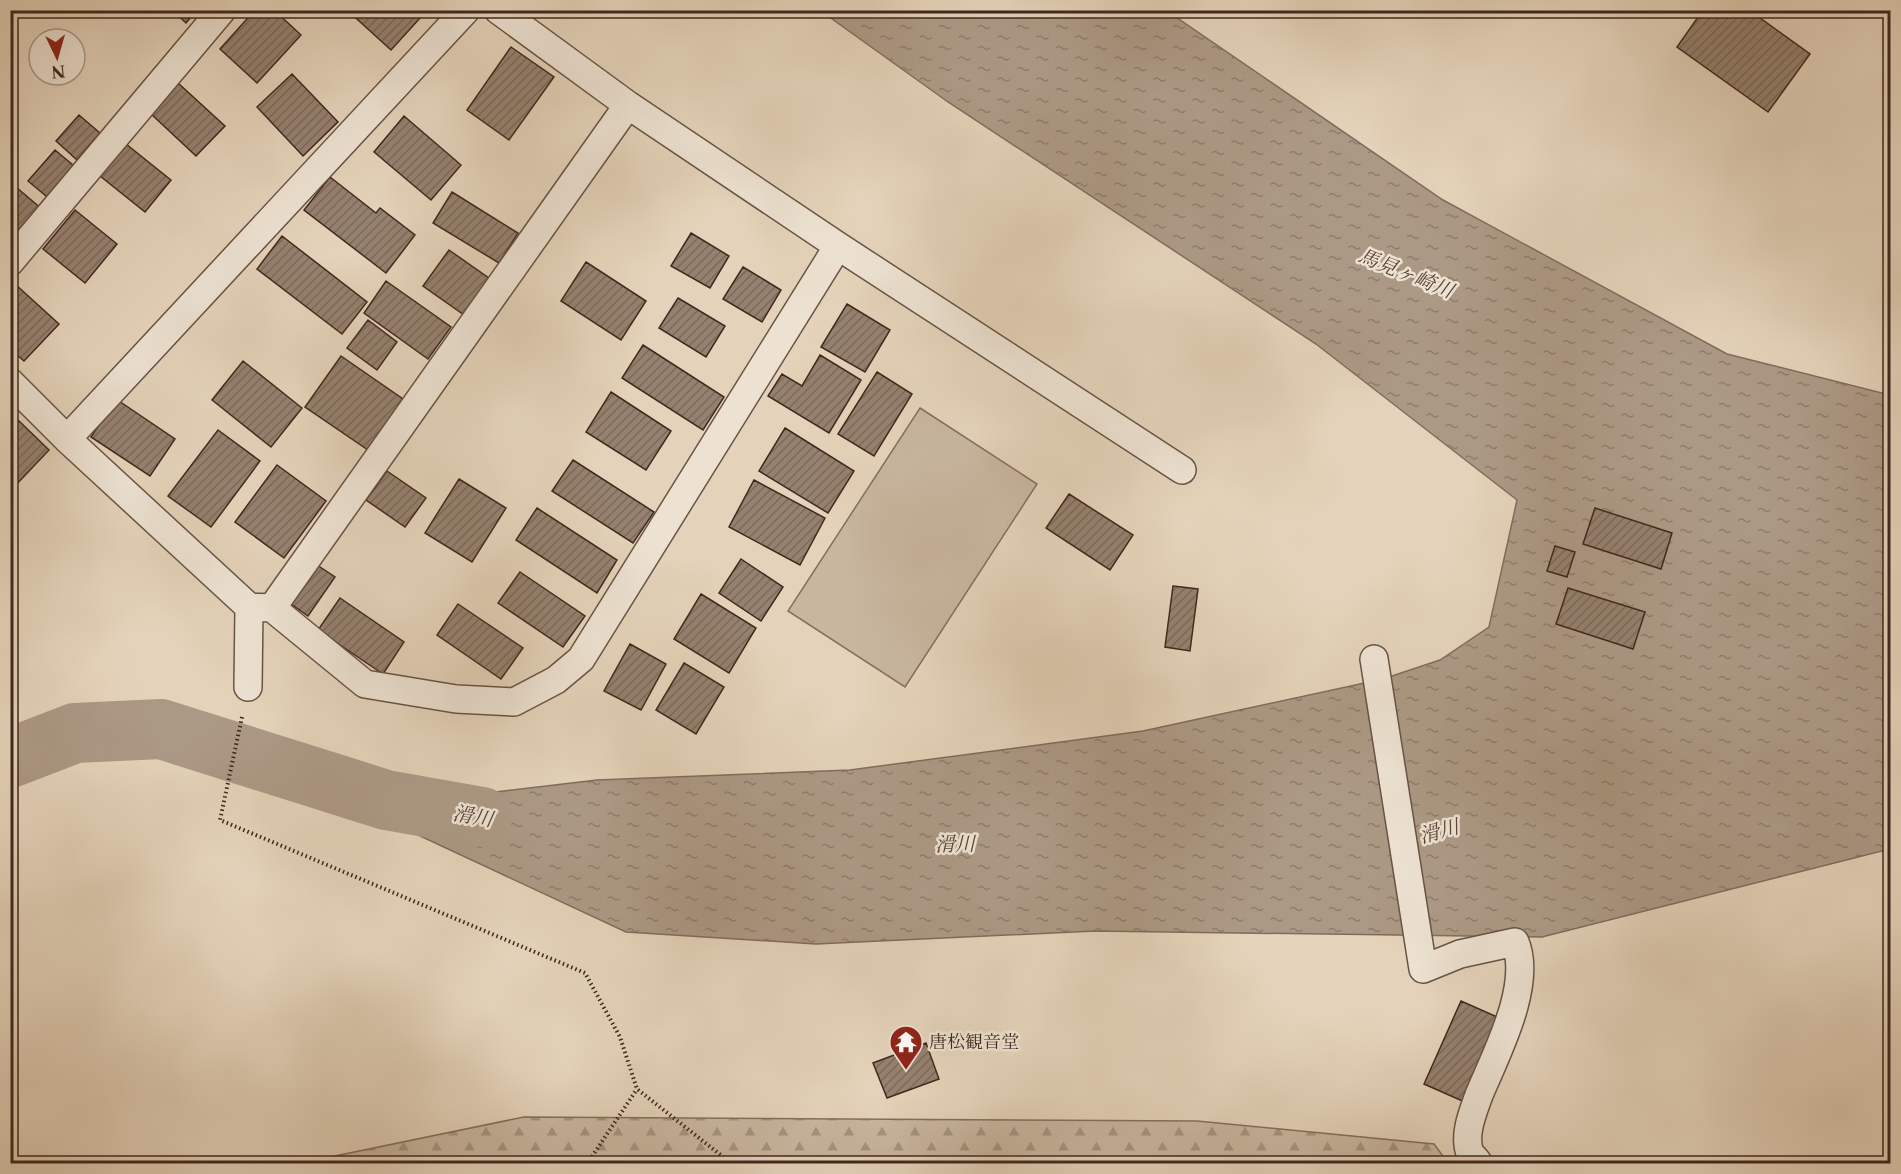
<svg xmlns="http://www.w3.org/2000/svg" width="1901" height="1174" viewBox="0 0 1901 1174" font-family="'Libre Caslon Text','Noto Serif JP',serif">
	<defs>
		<pattern id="forest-firs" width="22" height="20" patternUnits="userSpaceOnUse" patternTransform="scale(1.5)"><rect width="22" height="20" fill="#c8b69f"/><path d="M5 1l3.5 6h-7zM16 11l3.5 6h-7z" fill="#a49481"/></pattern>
		<pattern id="water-ripples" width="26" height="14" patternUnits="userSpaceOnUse" patternTransform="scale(1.5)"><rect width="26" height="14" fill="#ac9985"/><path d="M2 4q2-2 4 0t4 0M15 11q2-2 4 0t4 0" fill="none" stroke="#8d7d6c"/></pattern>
		<pattern id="building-hatch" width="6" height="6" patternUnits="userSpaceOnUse" patternTransform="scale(1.5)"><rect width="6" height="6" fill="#95816f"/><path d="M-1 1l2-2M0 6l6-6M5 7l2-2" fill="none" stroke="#7b6a5b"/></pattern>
	</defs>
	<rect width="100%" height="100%" fill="#e4d3ba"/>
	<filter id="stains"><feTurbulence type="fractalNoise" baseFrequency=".00333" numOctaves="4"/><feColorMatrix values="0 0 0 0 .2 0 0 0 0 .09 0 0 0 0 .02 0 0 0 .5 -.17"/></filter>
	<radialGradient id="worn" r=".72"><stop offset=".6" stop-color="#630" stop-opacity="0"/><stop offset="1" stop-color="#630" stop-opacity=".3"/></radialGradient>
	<path fill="#c8b69f" stroke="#846f5e" stroke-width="1.5" d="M920,408L1037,484L905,687L788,611Z"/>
	<path fill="url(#forest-firs)" stroke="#846f5e" stroke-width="1.5" d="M524,1117L1197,1121L1434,1144L1448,1163H301Z"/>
	<path fill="url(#water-ripples)" stroke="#816c5c" stroke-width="1.5" d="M821,11H1167L1443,200L1727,354L1890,395V849L1542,937L1095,931L816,944L626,932L360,808L597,780L850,770L1143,731L1383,679L1440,660L1489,627L1517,500L1316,344L948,102Z"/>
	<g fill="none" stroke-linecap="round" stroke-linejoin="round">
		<path stroke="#ac9985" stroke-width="60" d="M10,758L75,733L161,729L386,800L482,817"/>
	</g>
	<path fill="url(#building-hatch)" stroke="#40281e" stroke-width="1.5" d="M172,10H197L186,23Z
		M255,10H274L301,35L257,83L220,49Z
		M347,10H411L420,18L391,50Z
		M1703,10H1749L1810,54L1768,112L1677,47Z
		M511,47L554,77L509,140L467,110Z
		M292,74L338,122L303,156L257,107Z
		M178,83L225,126L196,156L150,113Z
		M79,115L100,133L77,160L56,141Z
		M404,116L461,165L431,200L374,152Z
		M126,144L171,180L145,212L100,176Z
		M55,150L79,170L52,201L28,181Z
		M330,177L376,213L380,208L415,235L386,273L304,210Z
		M10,182L43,210L20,236L10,227Z
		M452,192L518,233L499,263L433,223Z
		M75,210L117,244L85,283L43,249Z
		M691,233L729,256L710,288L671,266Z
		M282,236L367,302L342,334L257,269Z
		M449,250L493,281L467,317L423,286Z
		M586,262L646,301L621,340L561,301Z
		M743,267L781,290L762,322L723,299Z
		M386,281L451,327L428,359L364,313Z
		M15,284L59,324L24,361L10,349V288Z
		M678,298L725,326L706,357L659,328Z
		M847,304L890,330L865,372L821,347Z
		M368,320L397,342L377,370L347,348Z
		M643,345L724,397L703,430L622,378Z
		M820,355L861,380L829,433L768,396L782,374L802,386Z
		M341,356L403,399L368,450L305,407Z
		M243,361L302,408L271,447L212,400Z
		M877,372L912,394L874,456L838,434Z
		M611,392L671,431L646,470L586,432Z
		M116,399L175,439L150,476L91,437Z
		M18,420L49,450L10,491V428Z
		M785,428L854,471L828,513L759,471Z
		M218,430L260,461L211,527L168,496Z
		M573,460L654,512L633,543L552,491Z
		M277,465L326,501L284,558L235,522Z
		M387,471L426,498L405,527L366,500Z
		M459,479L506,508L472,562L425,533Z
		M754,480L825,518L800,565L729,527Z
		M1069,494L1133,535L1110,570L1046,528Z
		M537,508L617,560L597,593L516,540Z
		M1595,508L1672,533L1661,569L1583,544Z
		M1555,546L1575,552L1567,577L1547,571Z
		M741,559L783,587L761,621L719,593Z
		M311,561L335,577L308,616L284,599Z
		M520,572L585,616L563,647L498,603Z
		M1173,586L1198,589L1190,651L1165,647Z
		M1568,588L1645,612L1633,649L1556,624Z
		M701,594L756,628L729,673L674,639Z
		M340,598L404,642L383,674L318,630Z
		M458,604L523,648L501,679L437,635Z
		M630,644L666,664L641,710L604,691Z
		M684,663L724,687L696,734L656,710Z
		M1461,1001L1504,1020L1467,1103L1424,1084Z
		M926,1043L939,1079L887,1098L873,1063Z"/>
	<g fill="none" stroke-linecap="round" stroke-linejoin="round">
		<g stroke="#695345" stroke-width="30">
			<path id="minor" d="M498,10L628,105L838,246L1182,470
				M10,262L222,10
				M10,382L67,439L249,607L248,687
				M67,439L466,10
				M249,607L272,608L628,105
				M272,608L365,684L456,699L514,702L556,680L581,659L838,246
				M1374,659L1423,969L1460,954L1515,942C1533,985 1496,1054 1479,1095C1473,1112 1463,1135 1470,1153C1472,1156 1477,1160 1479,1164"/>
		</g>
		<path stroke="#40281e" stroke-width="4" stroke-dasharray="1.5 3" stroke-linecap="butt" d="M242,717L220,820L585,973L620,1037L637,1089L732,1164
			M587,1164L637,1089"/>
		<use href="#minor" stroke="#ede2d2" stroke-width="27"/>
	</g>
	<defs>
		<g id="temple-pin" transform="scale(1.725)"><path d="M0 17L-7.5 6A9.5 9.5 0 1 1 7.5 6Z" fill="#8f2418" stroke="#ede2d2"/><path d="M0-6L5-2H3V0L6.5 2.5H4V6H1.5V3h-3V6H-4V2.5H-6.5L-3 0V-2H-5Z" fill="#fff"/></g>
	</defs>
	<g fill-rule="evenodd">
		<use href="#temple-pin" x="906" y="1042"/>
	</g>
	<g text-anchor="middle" stroke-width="5" stroke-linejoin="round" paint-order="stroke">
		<g font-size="18" fill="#40281e" stroke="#ede2d2" text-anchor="start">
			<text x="929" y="1048">唐松観音堂</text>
		</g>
		<g font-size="20" font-style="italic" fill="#5b4438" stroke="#ede2d2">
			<text transform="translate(1406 273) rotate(22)" y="7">馬見ヶ崎川</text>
			<text transform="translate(473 816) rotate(10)" y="7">滑川</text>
			<text transform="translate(1439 831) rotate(-15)" y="7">滑川</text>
			<text transform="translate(955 844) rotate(-1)" y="7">滑川</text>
		</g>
	</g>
	<rect width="1901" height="1174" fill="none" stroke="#e4d3ba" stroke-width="36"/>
	<rect x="12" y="12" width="1877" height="1150" fill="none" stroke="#40281e" stroke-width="3"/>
	<rect x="18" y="18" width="1865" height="1138" fill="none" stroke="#40281e" stroke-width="1.5"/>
	<g transform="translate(57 57) rotate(175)"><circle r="28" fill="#ede2d2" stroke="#a8988a" stroke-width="1.5"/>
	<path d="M0-4.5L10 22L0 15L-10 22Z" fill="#8f2418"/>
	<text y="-9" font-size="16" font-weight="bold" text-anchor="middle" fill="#40281e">N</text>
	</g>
	<rect width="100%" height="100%" filter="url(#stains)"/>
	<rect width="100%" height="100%" fill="url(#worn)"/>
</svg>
